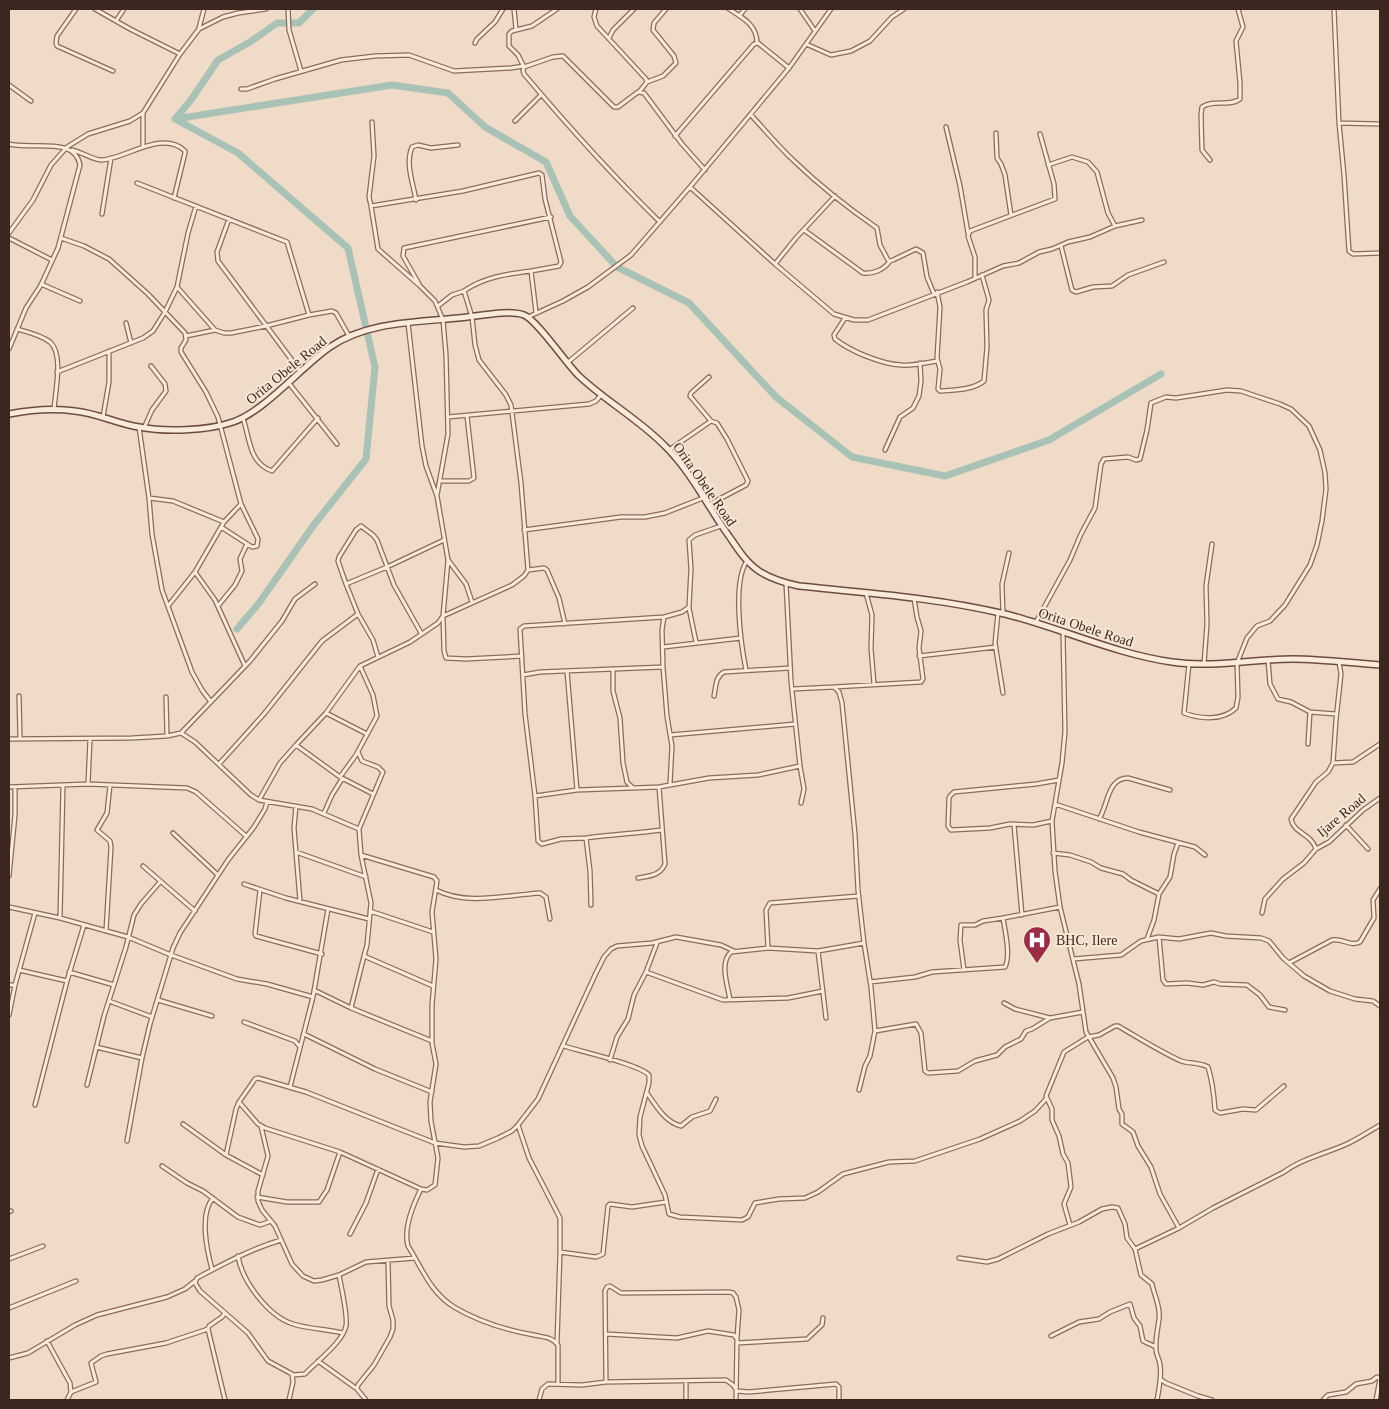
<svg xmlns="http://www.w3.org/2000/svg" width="1389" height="1409" viewBox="0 0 1389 1409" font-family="Georgia,serif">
	<rect width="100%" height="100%" fill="#efdbc7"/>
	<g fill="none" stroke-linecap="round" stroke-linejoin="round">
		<path stroke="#a8c3b6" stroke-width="7" d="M175,119L392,85L448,93L485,127L546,162L570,216L617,267L689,303L776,397L852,457L945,476L1049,440L1161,374
			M237,629L259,603L313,526L366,459L375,367L348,248L238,153L175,119L191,100L218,60L250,42L277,23H299L313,9"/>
		<g stroke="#8c6b5c" stroke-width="5.5">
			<path id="minor" d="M76,9L57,36L56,43L57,46L113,71
				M95,9L130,29L180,54
				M288,9L289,30L301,71
				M514,9L516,29
				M596,9L594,17L597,26L646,79L647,82L639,92
				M729,9C743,18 757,25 757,43
				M800,9L815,31
				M1334,9L1339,123L1344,175L1349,251L1353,254L1380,253
				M739,16L745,9
				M116,21L124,9
				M199,28L204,9
				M609,38L613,30L634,9
				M475,43L477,39L495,22L503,9
				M806,44L831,55L851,51L870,41L892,17L904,9
				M524,67L518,55L509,46V34L512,31L532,26L557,9
				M647,82L663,76L676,63L674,56L653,30L654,23L666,9
				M9,85L31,101
				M241,89H247L275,79L341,60L375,56L409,55L454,71L511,68L524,66
				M143,114V146
				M751,115C765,130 778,146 793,160C819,185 848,208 877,228L880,245L888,260L890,261L893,260L916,249L923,253L927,277L934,294
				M515,121L541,95
				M372,122L374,156L369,197L371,206L463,191L539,173L542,175L545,199L561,262L559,266L531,271L536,312
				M1339,123L1380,124
				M946,127L960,186L968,233
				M996,133L997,158L1001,164L1005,175L1011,215
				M675,136L754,44L758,43L789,68
				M9,144C32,150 75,136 80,165L58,248L41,285L26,308L9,349
				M72,150C82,152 93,160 102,160C125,159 163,129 185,151V153L174,198
				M1210,160L1202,150L1201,115L1202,107C1213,99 1230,107 1240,99V83L1236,41L1243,27L1238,9
				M1048,165L1072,157L1088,162L1097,172L1108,213L1115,226
				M137,183L287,242L309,315
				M690,187L775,264L796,238L835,196
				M416,200C413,183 405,163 412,147L418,145L431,148L458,145
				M371,206L378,249L419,285L435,301L443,320L446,355L448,434L437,495
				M102,214L111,158
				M229,219L217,252L218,261L300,371
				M660,222C612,175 567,125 524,74L523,71L524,67L553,57L563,56L614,107H618L638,92L644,93L682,144L705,170
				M804,230L863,273C873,274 884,270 890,261
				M9,233L33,200L51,165L67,147L88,134L130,121L143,113L180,54L199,29L223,17L238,13L266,9
				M9,238L52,260
				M61,238L84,246L109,259L148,294L185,333L186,340L181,348V352L206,392L218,417L241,504L224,522L195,572L168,606
				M1061,246L1072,290L1076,292L1093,287L1112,286L1128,275L1164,262
				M775,264L834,314L854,320H868L967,282L1003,266L1019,263L1039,252L1052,249L1068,242L1090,237L1115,226L1142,220
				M975,278V257L968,236L970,231L1055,199L1054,184L1040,134
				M41,284L80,301
				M419,284L403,256L404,248L551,217
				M177,287L215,330
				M937,292L940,307L937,358L940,369L938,389L940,391C954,390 973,390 984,381L987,347L986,310L989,300L982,275
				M438,306L452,295L464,291
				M528,317L563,301L588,287L631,255L690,187L789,68L831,9
				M845,318L834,335L835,339C850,351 881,364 901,365C913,366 925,363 937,361
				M126,323L131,343
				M17,329C28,332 41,335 50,342C64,354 55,392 54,410
				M186,336L215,330L224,333H231L266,326L309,315L332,311L336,313L349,336
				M567,363L633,308
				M57,372L143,338L153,331L165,312L177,287L188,233L196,206
				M709,377L691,393L690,396L711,421
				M288,382L337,444
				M103,417L109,382V351
				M448,417L589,404L596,401L601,395
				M243,418C250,439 249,463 272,471L318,418
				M139,427L149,498L152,534L162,590L192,672L202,690L211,702
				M144,428L152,410L166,391L165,384L151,366
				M669,450L711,421L717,423L727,439L748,481L746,485L708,505
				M885,450L900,417L913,408L919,396L921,381L920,363
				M440,481H469L474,478L467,416
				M149,498L173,501L224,522
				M221,527L252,547L257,546L258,539L241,504
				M524,530L621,517H645L665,513L703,498
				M448,560L466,584L472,602
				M528,570L544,568L547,570L559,598L565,624
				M195,572L215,600L245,666
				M786,583L791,681L800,766L804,789L801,803
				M346,584L338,561L339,557L356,530L361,526L373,535L377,540L394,585L421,633
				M866,593L872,615L871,648L874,684
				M218,606L235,585L242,571L240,559L247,544
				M689,608L696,642
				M998,613L995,643L1003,693
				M1003,613L1002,584L1009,553
				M664,617L662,630L663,667L667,716L672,746L670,784
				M1036,622L1070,560L1081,534L1095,508L1101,464L1104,459L1128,457L1136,460L1140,459L1147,430L1151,403L1166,397L1176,398L1227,390L1241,391L1280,404L1291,409L1309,426L1320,450L1325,473L1326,489L1322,521L1317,545L1310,565L1285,605L1270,621L1257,626L1247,638L1237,663L1238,697L1236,708C1223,721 1200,719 1184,713L1189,664
				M1063,632L1065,732L1062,763L1052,821L1055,871L1060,907L1079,984L1086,1032L1113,1078L1116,1087L1119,1109L1122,1114V1124L1133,1132L1138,1146L1151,1167L1160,1194L1179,1228
				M663,647L741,638
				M522,656L466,659L446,658L444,651L443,616L512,585L524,576L528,570L521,483L511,405L506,395L479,360L475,345L472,317L464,291C484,277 507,274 531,271
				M919,656L996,647
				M378,657L373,640L358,614L346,584L387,567L444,540
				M1268,660L1270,684L1278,699L1291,702L1310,712L1336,714
				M1204,664L1207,624L1206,586L1212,544
				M613,669V691L620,718L623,763L627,782L633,788L659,787L709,778L758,775L800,766
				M746,670C741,645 732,582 747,561
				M567,671L577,790
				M523,675L540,672L663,667
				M834,687L921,682L923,679L919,648L921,631L917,617L914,598
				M792,689L834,687L839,692L842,703L855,834L858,890L864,943L871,987L875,1031L870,1056L865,1066L859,1090
				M19,696L20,738
				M714,696C716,687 715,677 724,672L790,668
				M166,697L167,736
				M326,713L367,734
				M181,733L195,742L251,795L259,800L312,809L359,829
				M670,735L795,724
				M9,739L132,738L167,736L181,733L250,661L282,621L295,599L315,584
				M1308,744L1310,712
				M296,745L340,777L373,794
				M358,752L362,761L378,767L383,772L359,829L361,855L371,903L367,945L364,956L433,986
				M1333,763L1353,762L1380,744
				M219,764L264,714L322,641L358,614
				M340,777L356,755L377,716L373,695L360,666
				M88,784L90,739
				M9,787L88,784L187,788L196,792L246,836
				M535,796L577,790L632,788
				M259,800L280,763L296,745L326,713L360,666L410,642L438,623L443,616L448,560L437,496L426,466L422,446L408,323
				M1055,804L1139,832L1195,847L1205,855
				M296,806L294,828L300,901
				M324,813L332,795L342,779
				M1099,819C1108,806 1107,778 1128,778L1170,790
				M1052,821L1033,825L1010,824L990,828L951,830L948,826L949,798L950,796L954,792L1036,784L1059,780
				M1014,825L1022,915
				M1346,825L1368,849
				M173,833L218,875
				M586,838C611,835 636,833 662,830
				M1316,849C1311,833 1294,834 1291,819L1316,782L1328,772L1333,763L1336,720L1341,674L1339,662
				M296,852L366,877
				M1053,853L1070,855L1091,862L1101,868L1123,874L1131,880L1159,894
				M143,866L195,911
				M9,876L15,815V787
				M638,878C649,876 660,876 665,864L659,787
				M244,884L286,898L369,919
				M260,890L255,934L256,936L322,954
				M436,890C468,906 506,895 540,893L546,897L550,919
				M591,905L590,871L586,838L561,839L542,844L538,841L535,796L525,714L520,629L524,626L664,617L682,612L689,607L691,569L689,540L695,535L721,526
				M9,907L60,918L128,937L171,955L237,979L267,984L313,997
				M370,911L433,932
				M1262,913L1265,899L1283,879L1304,863L1316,849L1329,842L1363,810L1380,798
				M60,918L63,786
				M106,931L111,847L110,841L97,830L107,813L110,785
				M1159,937L1163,980L1166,984L1187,983L1203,985L1214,982L1220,984L1247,985L1260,995L1269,1007L1285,1010
				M1147,939L1154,920L1159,894L1170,877L1174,854L1178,843
				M768,948L766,910L770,903L859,896
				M818,951L826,1018
				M364,956L351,1008L432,1041
				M1073,959L1121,955L1141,941L1159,937L1179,939L1211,933L1226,936L1261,938L1269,941L1283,958L1304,976L1330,991L1355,999L1373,1001L1380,1006
				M1289,963L1332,940C1343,938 1350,947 1360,942L1374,918L1373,900L1380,889
				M19,970L67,981
				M964,970L960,940L961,925H975L983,921L1003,918
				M69,972L114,985
				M646,972L723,1000L788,998L823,991
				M870,982L915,977L932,972L1005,967C1011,955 1005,931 1003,918L1060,907
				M9,985H15
				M314,990L351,1008
				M158,1000L212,1016
				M730,1000C728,986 719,963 731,952L768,948L818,951L864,943
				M109,1001L152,1017
				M1004,1003L1015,1009L1050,1018L1083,1012
				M9,1015L15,985L35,913
				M244,1022L295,1041L300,1047
				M875,1031L916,1024L921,1033L925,1071L928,1073L958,1071L975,1061L997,1055L1005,1047L1021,1039L1026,1031L1032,1029L1050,1018
				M304,1034L375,1069L432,1092
				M564,1046C582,1052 638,1064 649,1075V1083L640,1117L639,1135L642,1146L665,1195L669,1214L680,1217L742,1220L748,1217L755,1203L779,1199L805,1198L818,1192L843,1174L889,1162L915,1161L980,1139L1020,1121L1035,1111L1046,1099
				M96,1047L142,1058
				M610,1060L617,1037L628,1019L634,995L646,972L657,943
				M87,1085L104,1016L126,947L134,915L141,904L160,882
				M290,1087L313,997L328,909
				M647,1093C656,1106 665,1122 681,1126L692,1117L710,1111L716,1099
				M239,1102L258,1124L265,1128L340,1152L421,1189L427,1190L435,1185L438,1158L431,1121L430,1102L436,1064L432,1043V1005L436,959L432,912L437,881L434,877L361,855
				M35,1105L67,981L84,925
				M183,1124L226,1155L263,1175
				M518,1125L529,1158L560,1218V1252L596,1257L603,1254L608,1206L610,1204L632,1207L666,1202
				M261,1126L268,1156L258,1191V1201L262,1210L275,1226L292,1264L303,1276L314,1281L322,1280L339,1275L366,1262L415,1258
				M127,1141L142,1058L150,1024L173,948L180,933L228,860L254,827L265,809L267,802
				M226,1155L236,1109L239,1102L255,1079L258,1078L306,1092L435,1143L464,1147L479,1146L498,1138L512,1131L518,1125L538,1099L596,973L604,957L611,949L617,946L652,943L676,937L721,945L734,951
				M162,1166L187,1183L203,1191L238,1217L260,1225L271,1221
				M421,1189C413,1205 403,1228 408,1246C422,1268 430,1292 454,1307C479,1322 506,1330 534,1335C542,1337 553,1337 558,1345V1383
				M257,1197L287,1202H319L327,1190L340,1152
				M9,1212L11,1211
				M1070,1225L1064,1204L1071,1187L1068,1163L1063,1154L1059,1136L1052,1120V1109L1046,1096L1064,1052L1088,1037L1099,1035L1115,1026H1118C1139,1038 1159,1051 1181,1061C1190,1064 1199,1062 1208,1067C1212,1080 1214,1095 1215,1110L1220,1113L1243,1109L1256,1110L1284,1086
				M350,1234L366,1203L378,1169
				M281,1240C251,1249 225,1263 197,1278L195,1283L200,1291L248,1333L268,1361L292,1374L293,1382L289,1400
				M1135,1249L1179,1228L1213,1208L1284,1172C1303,1158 1328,1153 1349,1143C1359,1138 1370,1131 1380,1125
				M238,1256C242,1281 268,1316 293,1324C309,1329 327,1329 343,1333
				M959,1258L987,1262L998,1259L1048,1234L1079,1222L1102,1209L1112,1207L1118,1208L1125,1224L1127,1238L1135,1249L1141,1275L1152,1284C1154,1295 1161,1307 1159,1319C1158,1329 1155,1339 1156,1350C1156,1355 1160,1360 1160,1365C1162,1376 1159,1389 1157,1400
				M9,1259L43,1246
				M212,1269C207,1251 199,1214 213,1198
				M9,1308L76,1281
				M225,1313L222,1317L209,1326L208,1329L225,1400
				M606,1334L677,1338L708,1331L734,1335L736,1338
				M1051,1336L1079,1322L1099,1319L1110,1312L1130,1304L1134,1318L1140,1326L1143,1341L1156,1347
				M47,1341L70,1383L71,1392L67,1400
				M557,1343L560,1252
				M737,1343L807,1339L822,1325L823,1318
				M9,1358L28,1353L75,1325L97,1315L167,1297L185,1289L195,1281
				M318,1361L357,1389L366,1400
				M293,1375L305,1374C316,1362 343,1342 346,1326C348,1316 341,1286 339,1275
				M1160,1379L1166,1383L1198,1396L1212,1400
				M686,1381V1400
				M606,1382L605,1291L607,1287L610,1286L621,1293L729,1292L733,1293L736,1297L739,1310L737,1338L736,1400
				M357,1389L358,1385L374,1365L390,1337L393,1329V1320L389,1306L388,1261
				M71,1392L96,1382L91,1363L101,1356L107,1354L166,1343L208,1329
				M539,1400L542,1389L548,1384L582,1385L606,1382L726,1380L733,1385L737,1391L749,1392L836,1384L839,1387V1400
				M1323,1400L1328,1395L1346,1392L1356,1384L1372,1381L1377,1377L1380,1379
				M1376,1400L1380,1379"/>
		</g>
		<g stroke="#6e4c3f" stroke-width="8">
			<path id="secondary" d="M9,414C30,410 54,408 75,411C97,413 117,424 139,427C165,432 207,431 233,422C265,411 301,367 330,347C366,322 416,322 458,318C476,317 507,309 524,315C537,320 565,362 578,375C605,401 639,419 666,447C692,473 709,509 731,539C739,551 747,563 759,571C771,579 785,583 799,586C868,593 938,598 1005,614C1061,628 1115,654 1172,662C1213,668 1253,659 1293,659C1322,659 1351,663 1380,665"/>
		</g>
		<use href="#minor" stroke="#f9eadb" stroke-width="3"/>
		<use href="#secondary" stroke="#f9eadb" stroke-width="5"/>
	</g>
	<defs>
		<g id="hospital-pin" transform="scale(1.4375)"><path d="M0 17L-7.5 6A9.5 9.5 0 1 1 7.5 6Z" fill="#9c2b44" stroke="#f6e7d7"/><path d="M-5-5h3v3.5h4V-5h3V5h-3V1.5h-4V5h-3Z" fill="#fff"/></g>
	</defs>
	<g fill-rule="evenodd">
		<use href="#hospital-pin" x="1037" y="940"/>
	</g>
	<g text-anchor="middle" stroke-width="4" stroke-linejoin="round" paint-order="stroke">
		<g font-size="14" fill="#3c2720" stroke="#f6e7d7">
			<text transform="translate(286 370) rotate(-39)" y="5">Orita Obele Road</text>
			<text transform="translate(705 484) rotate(55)" y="5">Orita Obele Road</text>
			<text transform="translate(1086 627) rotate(18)" y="5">Orita Obele Road</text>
			<text transform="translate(1341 815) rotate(-40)" y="5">Ijare Road</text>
		</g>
		<g font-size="14" fill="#3c2720" stroke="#f6e7d7" text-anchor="start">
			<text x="1056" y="945">BHC, Ilere</text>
		</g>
	</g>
	<rect width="1389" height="1409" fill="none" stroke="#3c2720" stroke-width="20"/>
</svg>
